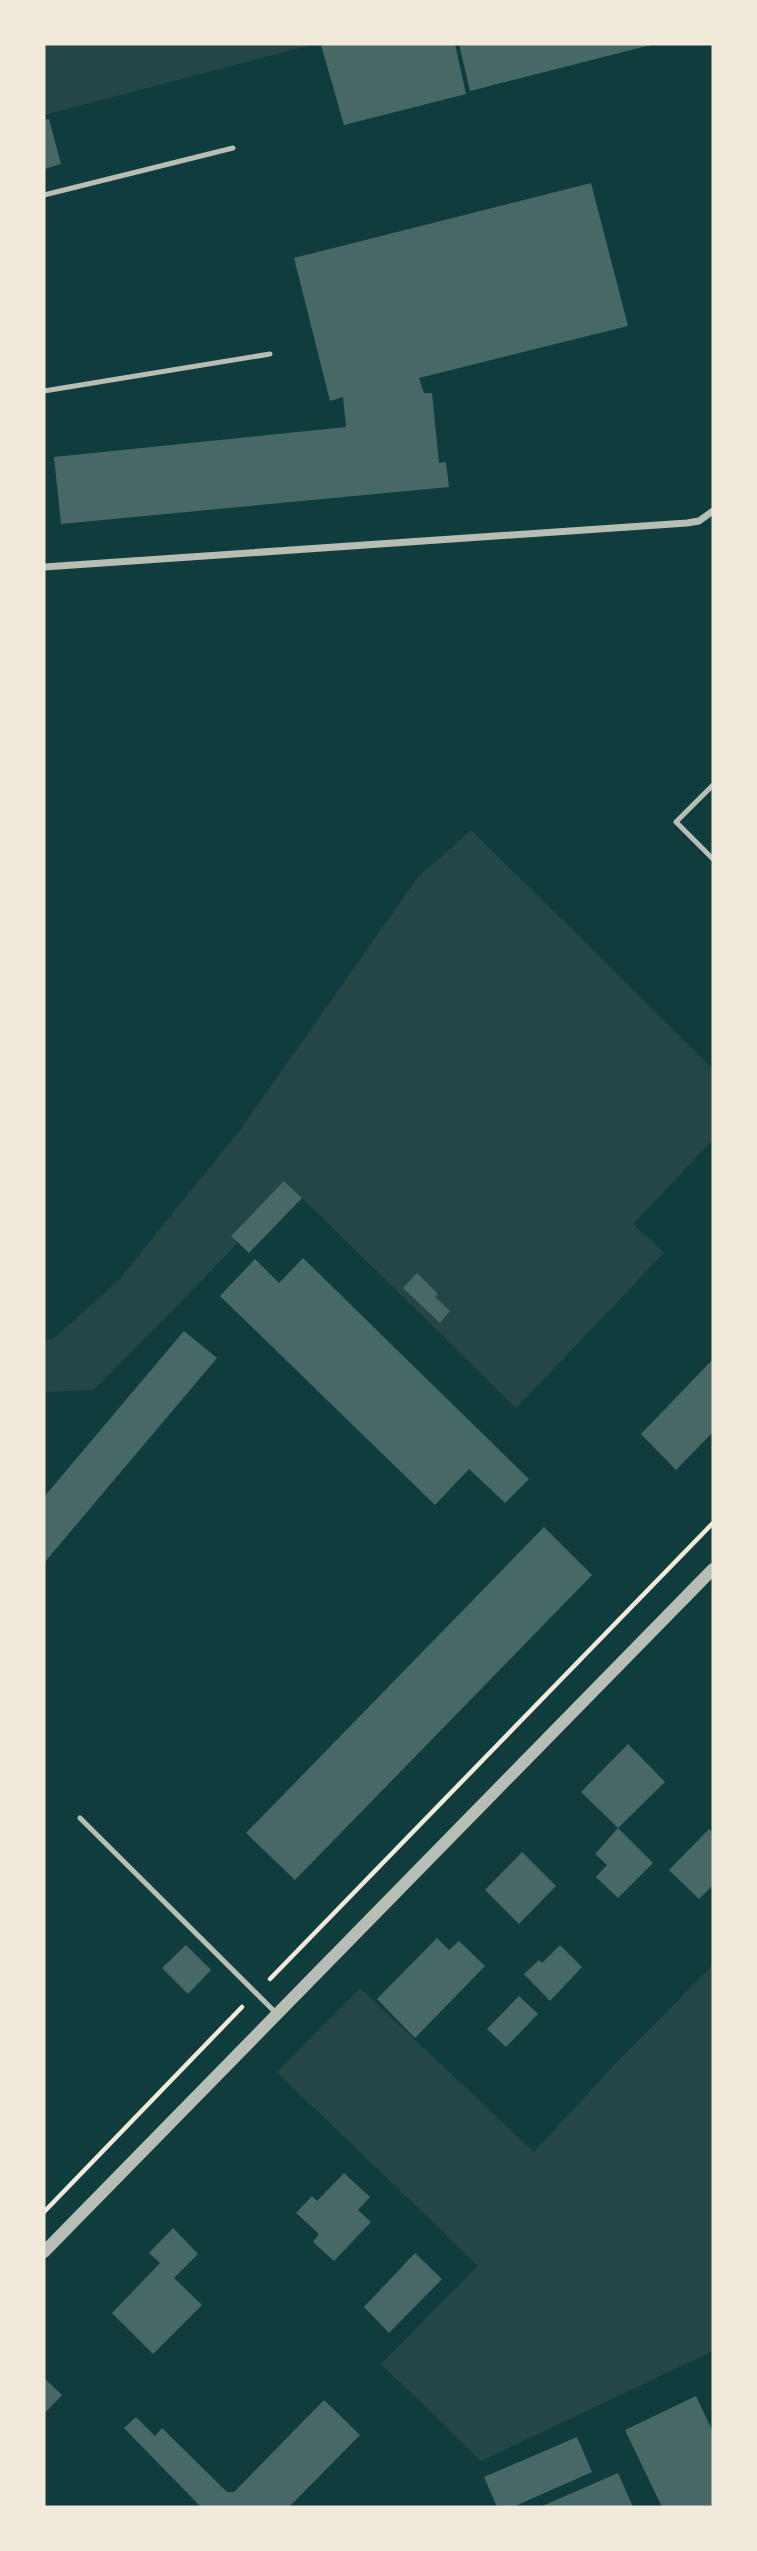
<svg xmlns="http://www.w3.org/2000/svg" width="757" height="2551" viewBox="0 0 757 2551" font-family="Bitter,serif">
	<rect width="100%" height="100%" fill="#0f3d3e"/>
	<path fill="#244646" d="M44,44H315L44,115Z
		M471,830L713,1069V1140L633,1224L664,1253L516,1408L285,1181L231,1235L238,1243L94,1390L44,1392V1340L54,1338L118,1281L240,1130L418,877Z
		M713,1965V2351L481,2461L381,2364L478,2266L277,2072L360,1988L534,2152L614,2065Z"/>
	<path fill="#486865" d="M324,44H455L466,94L344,125L321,45Z
		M459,44H651V45L470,91Z
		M49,119L61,164L44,169V120Z
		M591,183L628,326L419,378L424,393H432L439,463L446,462L449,487L61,524L54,457L346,427L343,397L330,401L294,258Z
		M284,1181L302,1198L249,1253L231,1236Z
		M303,1258L529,1479L505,1503L469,1469L435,1505L220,1296L255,1259L279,1283Z
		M417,1273L438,1294L435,1297L450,1311L440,1323L403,1288Z
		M184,1331L217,1358L44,1563V1497Z
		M713,1359V1432L676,1470L641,1434Z
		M544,1527L592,1575L295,1880L246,1833Z
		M628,1744L665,1782L618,1828L581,1792Z
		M618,1828L653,1863L618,1898L596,1877L607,1865L595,1854Z
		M709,1829L713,1833V1885L699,1899L669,1870Z
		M522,1852L556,1886L519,1924L485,1890Z
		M437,1938L449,1950L459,1941L485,1966L415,2038L377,1999Z
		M186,1945L211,1970L188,1994L162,1968Z
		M560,1945L582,1967L550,2001L524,1974L539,1960L542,1963Z
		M519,1996L538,2014L506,2047L487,2029Z
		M344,2173L370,2197L358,2210L371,2222L334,2261L313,2242L319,2234L296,2213L312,2196L317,2201Z
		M173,2228L198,2254L174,2278L202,2305L153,2354L112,2313L160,2263L149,2253Z
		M415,2253L442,2279L389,2333L364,2307Z
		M44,2378L62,2395L44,2414Z
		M696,2396L713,2432V2507H662L625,2430Z
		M324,2400L360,2435L289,2507H201L124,2428L136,2417L155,2436L162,2428L227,2492H234Z
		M577,2437L592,2472L513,2507H497L484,2477Z
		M618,2473L633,2507H540Z"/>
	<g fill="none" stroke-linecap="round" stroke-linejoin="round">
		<path stroke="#f1e9da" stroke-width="4.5" d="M270,1979L713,1523
			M44,2212L242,2007"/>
		<path stroke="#b8beb3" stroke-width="5" d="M44,195L233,148
			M44,391L270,354
			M713,785L676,822L713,859
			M80,1818L277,2014"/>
		<path stroke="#b8beb3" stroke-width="7" d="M44,567L687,523L699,521L713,511"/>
		<path stroke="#b8beb3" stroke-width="12" d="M44,2252L713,1569"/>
	</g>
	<rect width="757" height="2551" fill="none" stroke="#f1e9da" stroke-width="91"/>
</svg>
